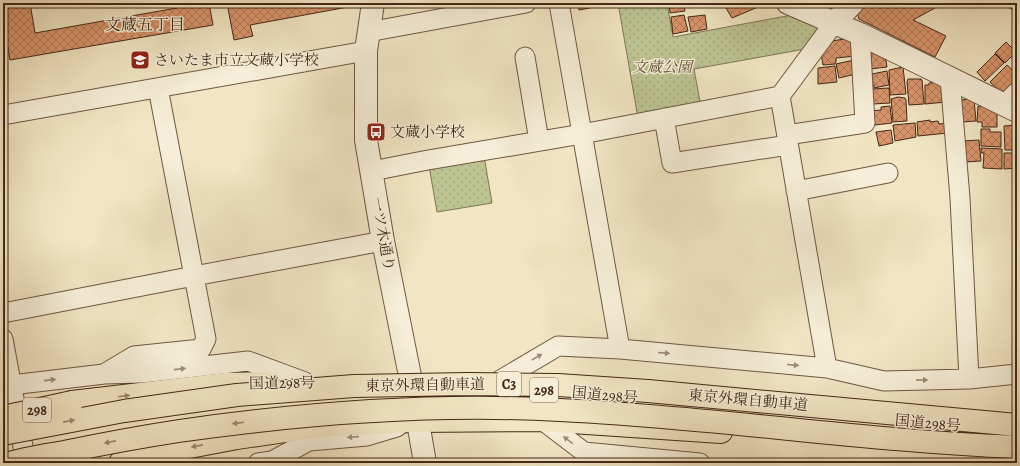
<svg xmlns="http://www.w3.org/2000/svg" width="1020" height="466" viewBox="0 0 1020 466" font-family="Alegreya,'Noto Serif JP',serif">
	<defs>
		<pattern id="park-dots" width="8" height="8" patternUnits="userSpaceOnUse"><rect width="8" height="8" fill="#bcc492"/><path d="M2 2h.1M6 6h.1" fill="none" stroke="#a3a87d" stroke-width="1.8" stroke-linecap="round"/></pattern>
		<pattern id="building-cross-hatch" width="8" height="8" patternUnits="userSpaceOnUse"><rect width="8" height="8" fill="#da956c"/><path d="M0 0l8 8M0 8l8-8" fill="none" stroke="#b27a58"/></pattern>
	</defs>
	<rect width="100%" height="100%" fill="#f1e5c3"/>
	<filter id="stains"><feTurbulence type="fractalNoise" baseFrequency=".005" numOctaves="4"/><feColorMatrix values="0 0 0 0 .2 0 0 0 0 .09 0 0 0 0 .02 0 0 0 .5 -.17"/></filter>
	<radialGradient id="worn" r=".72"><stop offset=".6" stop-color="#630" stop-opacity="0"/><stop offset="1" stop-color="#630" stop-opacity=".3"/></radialGradient>
	<path fill="url(#park-dots)" stroke="#807654" d="M618,3H667L673,37L792,15L818,25V32L805,49L694,69L701,107L638,118Z
		M483,150L492,203L437,212L428,160Z"/>
	<path fill="url(#building-cross-hatch)" stroke="#432817" d="M3,3H30L35,33L205,3H209L213,25L10,60L3,20Z
		M227,3H347L348,7L250,25L253,36L234,40Z
		M578,3H616L579,10Z
		M669,3H689V4L684,5L685,11L670,13Z
		M737,3H756L758,7L732,18L726,8Z
		M867,3H944L913,20L946,36L935,57L859,19L857,12Z
		M1005,3H1017V15Z
		M684,15L688,31L673,34L671,17Z
		M705,15L707,29L691,32L688,17Z
		M852,38L856,56L836,58V62L835,64L823,65L821,53L831,41Z
		M1006,42L1016,52L1005,63L995,53Z
		M878,52V56L885,55L887,67L870,69L867,54Z
		M995,54L1004,63L985,81L977,72Z
		M854,60L856,74L839,78L836,64Z
		M1007,65L1017,74V79L1002,93L990,82Z
		M835,66L837,82L818,84V68Z
		M903,67L906,94L890,95L889,70Z
		M887,71L889,85L874,88V85L873,86L872,74Z
		M908,79H921L922,80L924,104L909,105L907,82Z
		M937,82L938,84H944L946,102L925,104V85H929V83Z
		M889,88L890,103L873,104L872,89Z
		M898,97L905,98L906,100L907,121L893,122L891,99Z
		M974,99L976,121L962,122L959,100Z
		M890,106L892,123L875,125L872,122L870,111L881,110V107Z
		M978,106H989V110H997V127H982V122H977Z
		M930,120V122L938,121L939,124L947,123L948,133L918,136L917,122Z
		M915,123L916,137L895,141L893,125Z
		M1017,125V150H1005L1004,126Z
		M981,129H990V132H1001V147L981,146Z
		M891,130L893,143L879,146L876,132Z
		M979,140L981,161L965,162L962,141Z
		M981,148L1002,149V169L983,168L984,153H981Z
		M1004,153H1016L1017,168L1004,169Z"/>
	<g fill="none" stroke-linecap="round" stroke-linejoin="round">
		<g stroke="#6e5742" stroke-width="21">
			<path id="minor" d="M559,3L620,349
				M368,32L526,3
				M525,57L539,141
				M950,78L960,198L969,379
				M1004,105L1017,92
				M3,115L366,51
				M664,118L672,163L788,145
				M787,135L865,123L860,34
				M372,171L428,160L582,134L780,96
				M796,191L888,173
				M3,313L194,276L383,241
				M3,339L26,463
				M827,368L780,96L834,23
				M104,374L134,356L201,349L206,339L158,88
				M492,385L558,346L620,349L827,368L884,381L969,379L1017,374
				M3,386L104,374L142,373L248,361L305,382
				M542,420L584,452L700,463
				M258,463L272,461L309,441L367,436L397,427"/>
		</g>
		<g stroke="#6e5742" stroke-width="24">
			<path id="tertiary" d="M373,3L366,51V140L383,241L411,381L425,463
				M788,3L860,34L1017,111
				M834,23L853,3"/>
		</g>
		<g stroke="#432817" stroke-width="24">
			<path id="trunk" d="M72,402L226,384L265,383
				M120,463L158,453L237,438L319,426L412,421L542,420L721,432"/>
		</g>
		<use href="#minor" stroke="#f6eed8" stroke-width="19"/>
		<use href="#tertiary" stroke="#f6eed8" stroke-width="22"/>
		<use href="#trunk" stroke="#f1e5c3" stroke-width="22"/>
		<g stroke="#432817" stroke-width="24" stroke-linecap="butt">
			<path id="trunk-bridge" d="M3,417L72,402"/>
		</g>
		<g stroke="#432817" stroke-width="24" stroke-linecap="butt">
			<path id="motorway-bridge" d="M3,434L124,411L237,395L354,386L467,384L558,385L648,391L1017,425
				M9,463C27,458 45,455 64,452C102,444 140,437 179,431C305,413 433,403 560,410C713,417 864,441 1017,447"/>
		</g>
		<use href="#trunk-bridge" stroke="#f1e5c3" stroke-width="22"/>
		<use href="#motorway-bridge" stroke="#f1e5c3" stroke-width="22"/>
	</g>
	<defs><path id="oneway-solid" d="M-6-.8H1V-3.2L6.5 0L1 3.2V.8H-6Z"/></defs>
	<g fill="#9c8b78">
		<use href="#oneway-solid" transform="translate(664 353) rotate(5)"/>
		<use href="#oneway-solid" transform="translate(537 357) rotate(-30)"/>
		<use href="#oneway-solid" transform="translate(793 365) rotate(5)"/>
		<use href="#oneway-solid" transform="translate(180 369) rotate(-6)"/>
		<use href="#oneway-solid" transform="translate(50 380) rotate(-6)"/>
		<use href="#oneway-solid" transform="translate(922 380) rotate(-1)"/>
		<use href="#oneway-solid" transform="translate(353 437) rotate(175)"/>
		<use href="#oneway-solid" transform="translate(568 440) rotate(-143)"/>
	</g>
	<g fill="#9a866d">
		<use href="#oneway-solid" transform="translate(124 396) rotate(-7)"/>
		<use href="#oneway-solid" transform="translate(69 421) rotate(-11)"/>
		<use href="#oneway-solid" transform="translate(238 423) rotate(173)"/>
		<use href="#oneway-solid" transform="translate(110 442) rotate(169)"/>
		<use href="#oneway-solid" transform="translate(197 446) rotate(169)"/>
	</g>
	<defs>
		<g id="school-square" transform="scale(1)"><rect x="-9" y="-9" width="18" height="18" rx="4" fill="#8f2418" stroke="#f6eed8"/><path d="M0-5L7-2L0 1L-7-2ZM-4 1L0 2.5L4 1V4Q0 6-4 4Z" fill="#fff"/></g>
		<g id="bus-square" transform="scale(1)"><rect x="-9" y="-9" width="18" height="18" rx="4" fill="#8f2418" stroke="#f6eed8"/><path d="M-5-6H5V4H4V6H2V4H-2V6H-4V4H-5ZM-3.5-4V0h7V-4ZM-3.5 1.2v1.5H-2V1.2ZM2 1.2v1.5H3.5V1.2Z" fill="#fff"/></g>
	</defs>
	<g fill-rule="evenodd">
		<use href="#school-square" x="140" y="60"/>
		<use href="#bus-square" x="376" y="132"/>
	</g>
	<g text-anchor="middle" stroke-width="3" stroke-linejoin="round" paint-order="stroke">
		<g fill="#f6eed8" stroke="#796351" stroke-width="1">
			<rect x="497" y="372" width="24" height="24" rx="3"/>
			<rect x="530" y="378" width="28" height="24" rx="3"/>
			<rect x="23" y="398" width="28" height="24" rx="3"/>
		</g>
		<g font-size="14" font-weight="bold" fill="#432817">
			<text x="509" y="389">C3</text>
			<text x="544" y="395">298</text>
			<text x="37" y="415">298</text>
		</g>
		<g font-size="15" fill="#432817" stroke="#f6eed8" text-anchor="start">
			<text x="154" y="65">さいたま市立文蔵小学校</text>
			<text x="390" y="137">文蔵小学校</text>
		</g>
		<g font-size="15" font-style="italic" fill="#614f36" stroke="#f6eed8">
			<text x="662" y="72">文蔵公園</text>
		</g>
		<g font-size="15" fill="#432817" stroke="#f6eed8">
			<text transform="translate(383 234) rotate(80)" y="5">一ツ木通り</text>
			<text transform="translate(282 383) rotate(-1)" y="5">国道298号</text>
			<text transform="translate(425 385) rotate(-1)" y="5">東京外環自動車道</text>
			<text transform="translate(605 395) rotate(5)" y="5">国道298号</text>
			<text transform="translate(748 400) rotate(5)" y="5">東京外環自動車道</text>
			<text transform="translate(928 423) rotate(5)" y="5">国道298号</text>
		</g>
		<g font-size="16" fill="#432817" stroke="#f6eed8">
			<text x="145" y="30">文蔵五丁目</text>
		</g>
	</g>
	<rect width="1020" height="466" fill="none" stroke="#f1e5c3" stroke-width="16"/>
	<rect x="4" y="4" width="1012" height="458" fill="none" stroke="#432817" stroke-width="2"/>
	<rect x="8" y="8" width="1004" height="450" fill="none" stroke="#432817"/>
	<rect width="100%" height="100%" filter="url(#stains)"/>
	<rect width="100%" height="100%" fill="url(#worn)"/>
</svg>
